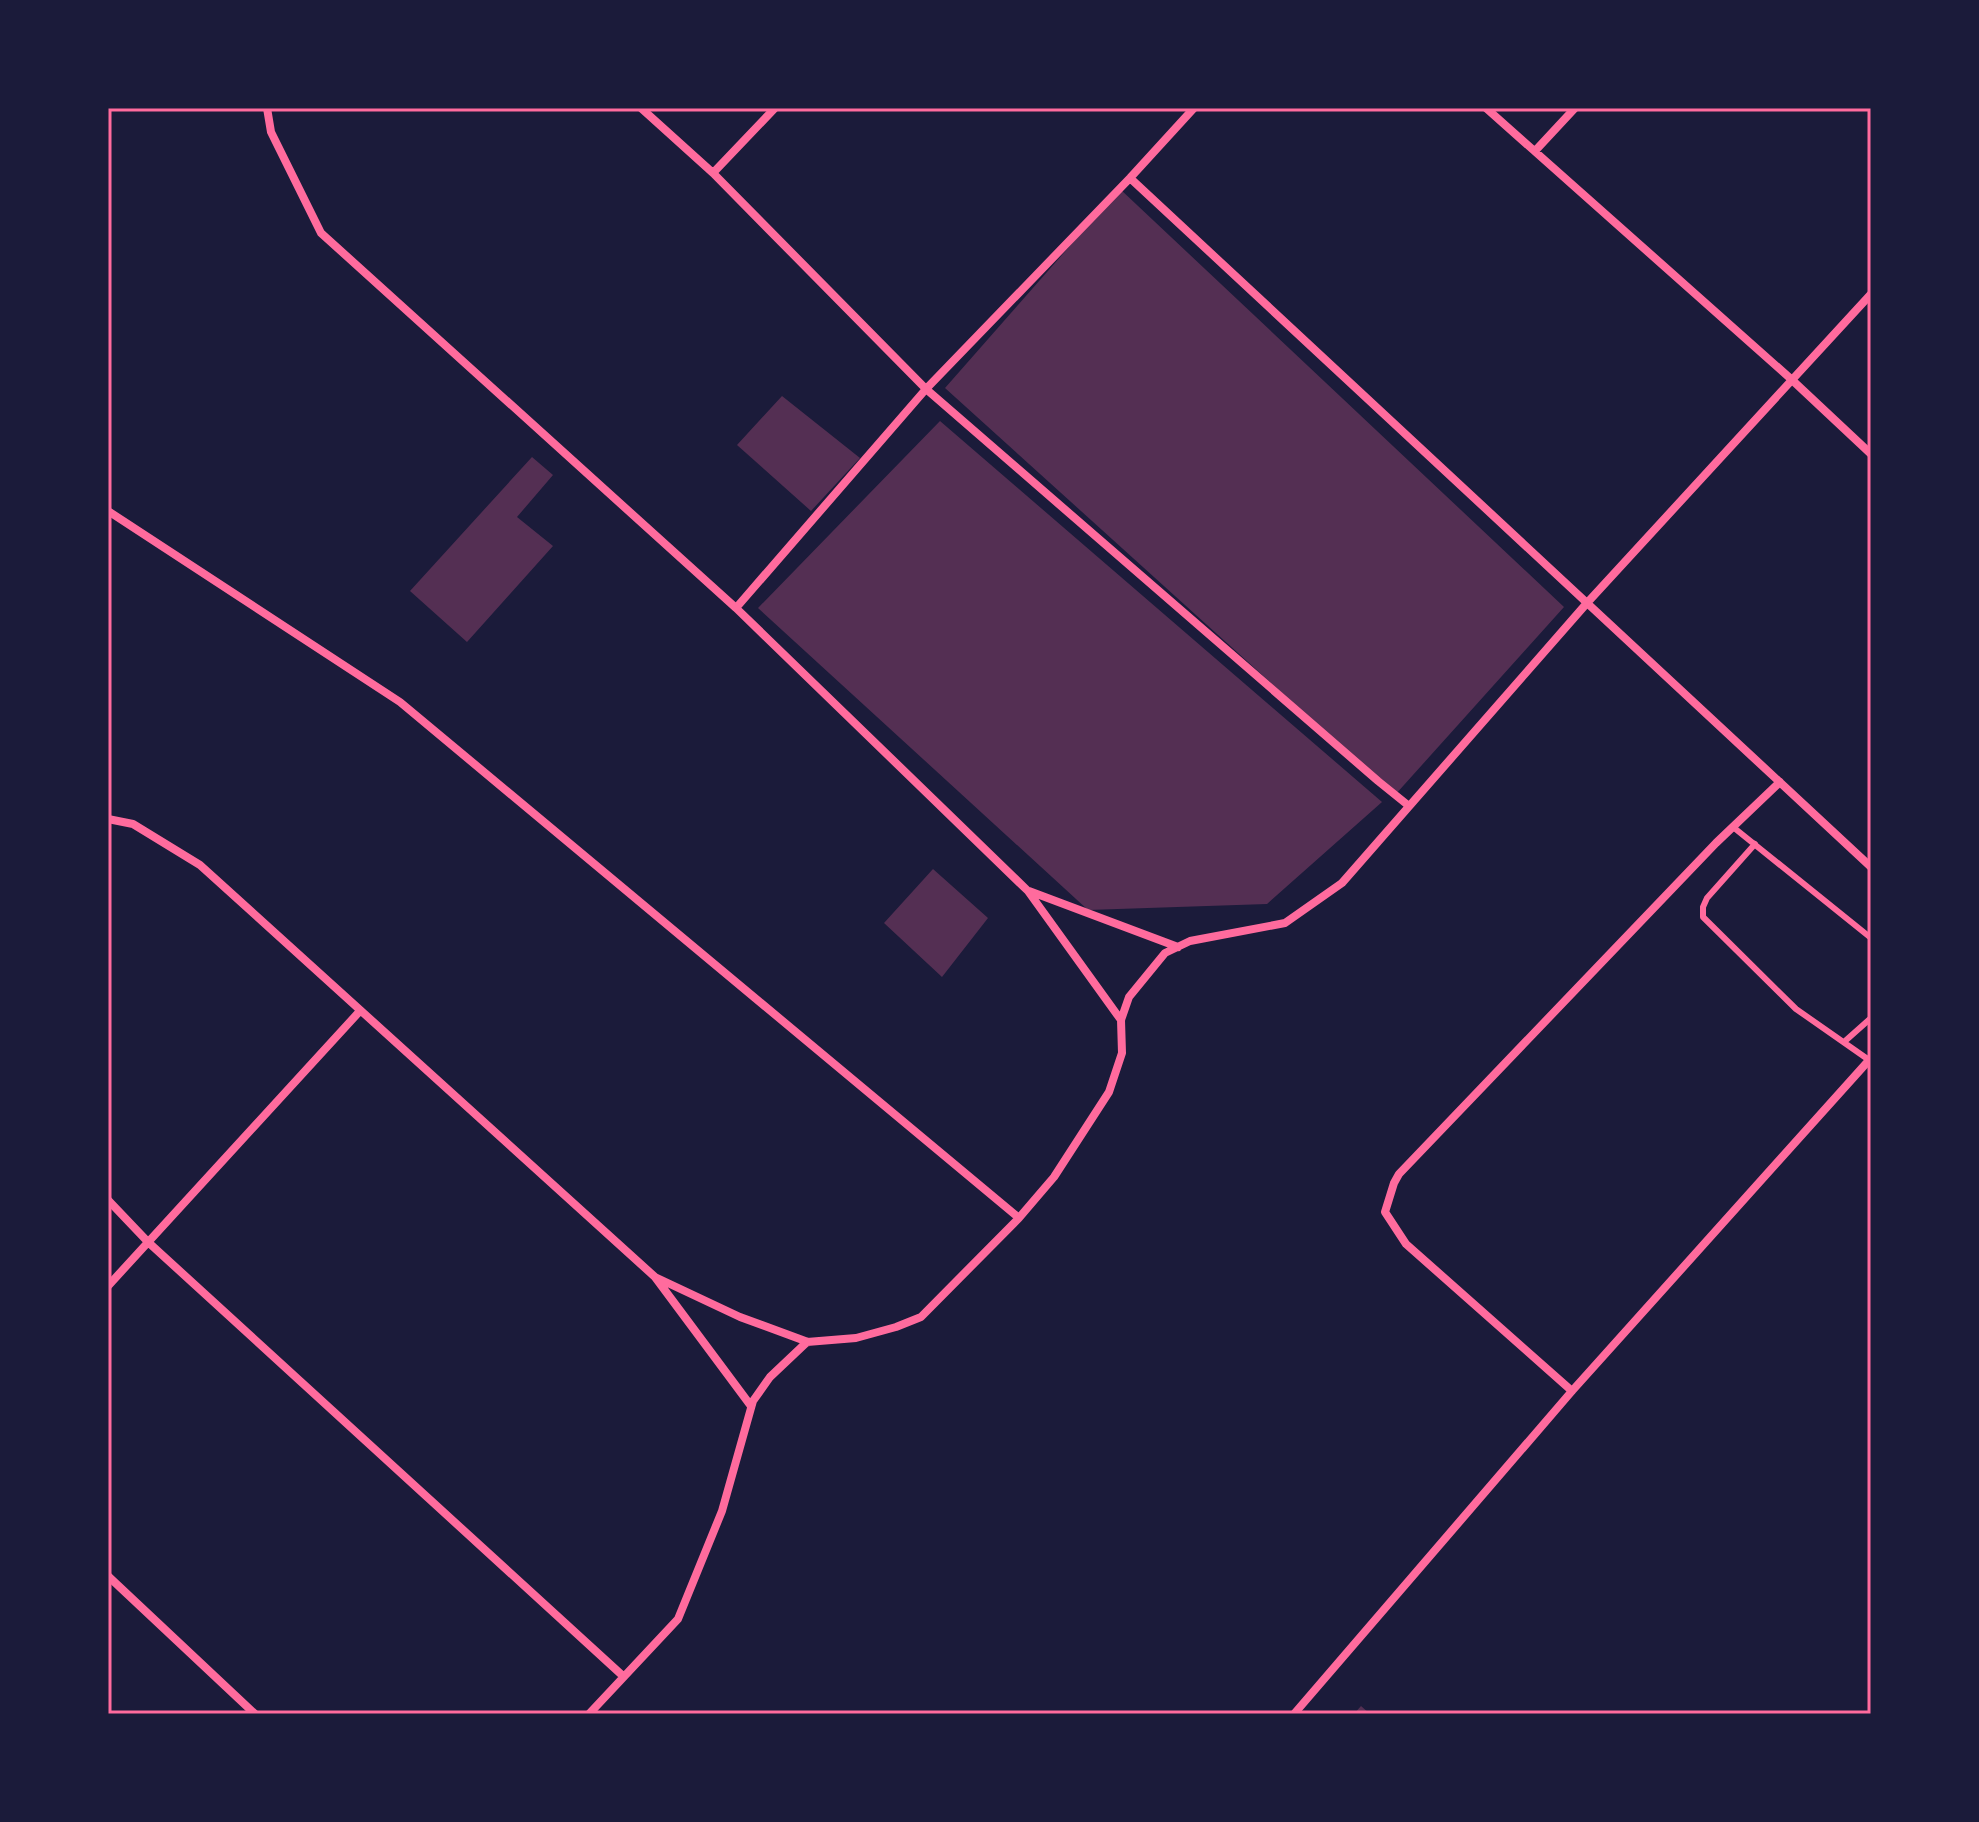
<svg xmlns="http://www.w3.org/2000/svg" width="1979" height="1822" viewBox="0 0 1979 1822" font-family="'Crimson Pro',serif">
	<rect width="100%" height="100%" fill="#1b1b3a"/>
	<path fill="#542f53" d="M1120,189L1564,607L1395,795L945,388Z
		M782,396L860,458L811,511L737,445Z
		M940,421L1382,802L1267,904L1088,910L758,608Z
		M532,457L553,475L517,517L553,546L467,642L410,591Z
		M933,869L988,918L942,977L884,923Z
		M1361,1706L1370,1714H1354Z"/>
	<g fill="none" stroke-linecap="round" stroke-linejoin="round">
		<path stroke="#ff6b9d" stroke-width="6" d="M1733,827L1871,938
			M1755,844L1707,898L1703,907V917L1796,1009L1869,1060
			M1844,1042L1871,1018"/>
		<path stroke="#ff6b9d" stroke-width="8" d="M267,108L271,132L321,233L736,608L1028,891L1121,1020
			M641,108L713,173L926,389L1378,781L1409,806
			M1486,108L1791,379L1871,454
			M1535,151L1575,108
			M713,173L775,108
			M1130,178L1871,867
			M108,511L400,702L1019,1218
			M736,608L926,389L1130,178L1194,108
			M108,819L133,824L200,865L655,1277L751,1406
			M1029,891L1178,947
			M108,1200L148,1242L623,1676
			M655,1277L740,1317L808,1342
			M108,1286L359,1012
			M1572,1391L1406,1244L1385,1212L1394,1183L1399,1174L1716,843L1780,782
			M108,1576L255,1714
			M589,1714L678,1619L722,1511L753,1401L770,1377L807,1342L856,1338L896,1327L921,1317L1019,1218L1054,1177L1109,1092L1122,1053L1121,1020L1129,997L1165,953L1190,941L1285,923L1342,883L1587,603L1871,294
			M1294,1714L1572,1391L1871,1058"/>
	</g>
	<rect width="1979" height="1822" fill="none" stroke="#1b1b3a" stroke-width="220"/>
	<rect x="110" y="110" width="1759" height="1602" fill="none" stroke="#ff6b9d" stroke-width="3"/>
</svg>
